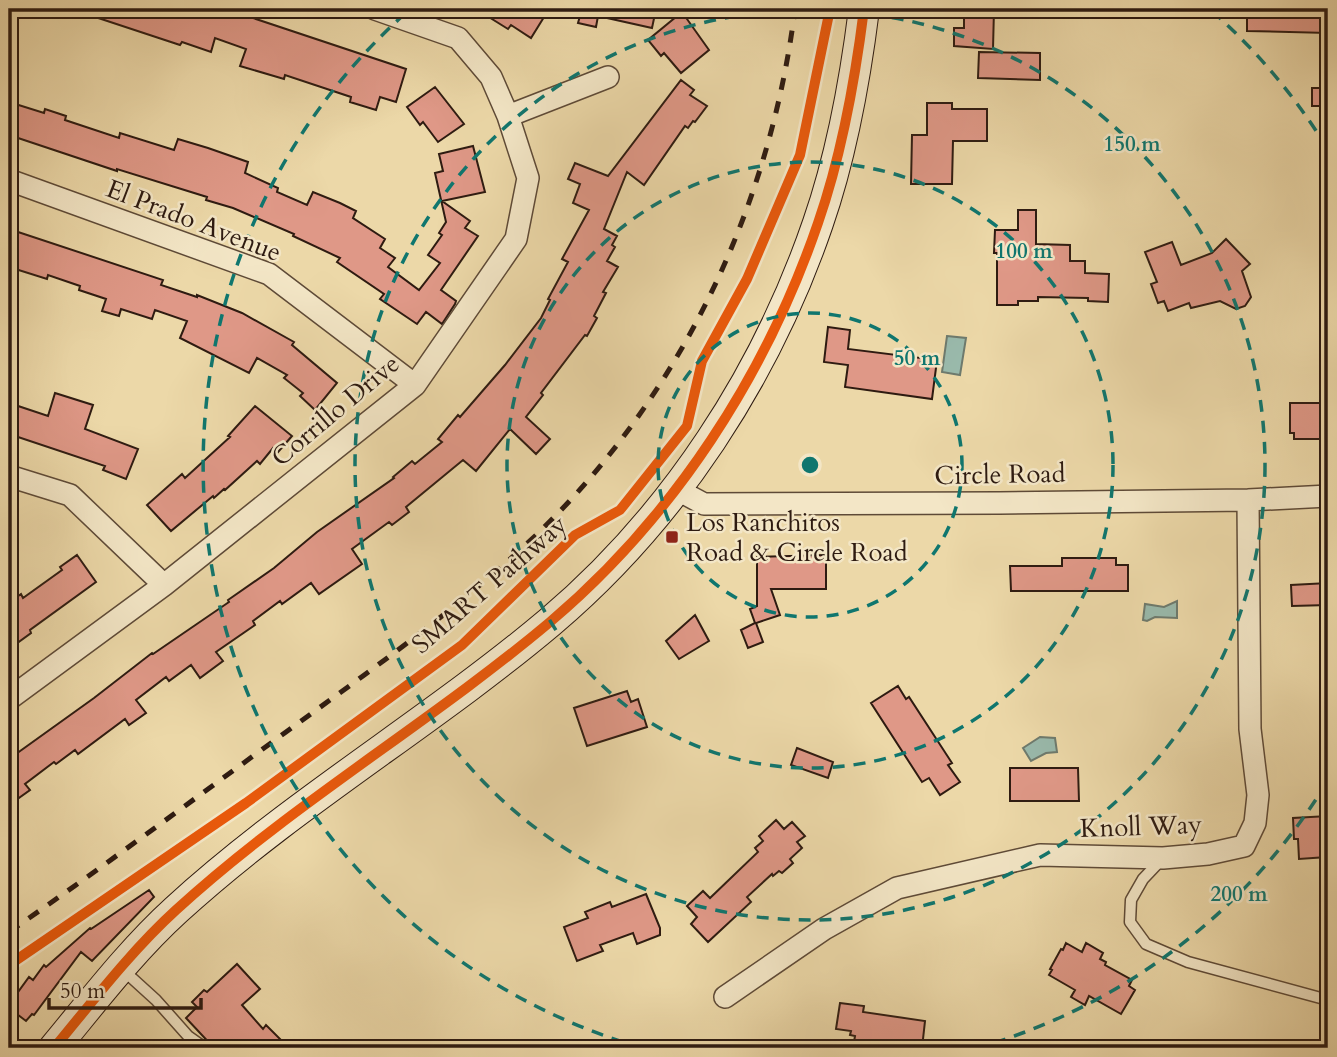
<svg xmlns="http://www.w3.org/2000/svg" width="1337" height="1057" viewBox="0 0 1337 1057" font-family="Cardo,serif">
	<rect width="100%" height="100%" fill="#ecd8a8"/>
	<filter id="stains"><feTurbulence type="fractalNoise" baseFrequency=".00286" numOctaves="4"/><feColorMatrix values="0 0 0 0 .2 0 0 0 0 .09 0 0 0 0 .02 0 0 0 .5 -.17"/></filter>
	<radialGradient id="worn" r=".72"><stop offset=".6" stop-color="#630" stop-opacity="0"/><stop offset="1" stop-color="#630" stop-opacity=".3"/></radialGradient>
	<path fill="#99b9ab" stroke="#6e7a6d" stroke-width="2" d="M947,336L966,338L960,375L942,372Z
		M1177,601V618L1155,617L1147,621L1143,620L1145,604L1164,607Z
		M1040,737L1055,738L1057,752L1046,753L1031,761L1023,748Z"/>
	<path fill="#df9887" stroke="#2e1b11" stroke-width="2" d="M80,9H226L406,69L396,102L380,97L376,110L350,102L351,97L285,75L284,79L240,66L246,49L215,38L211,52L182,42L180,45L80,12Z
		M476,9H549L531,38L511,25L508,29Z
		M582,9H656L652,28L598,16L596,27L578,23Z
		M964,9H994L993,49L954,46V28H964Z
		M1247,9H1328V33L1247,31Z
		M682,12L709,50L681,73L664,53L661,56L648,40Z
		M979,52L1040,53V80L978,78Z
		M681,80L694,90L690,95L707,106L695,122L693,121L688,128L685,126L644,185L627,172L604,229L617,236L612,245L615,247L607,261L618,267L603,292L606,293L594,316L597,318L587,336L585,335L541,393L543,395L526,417L550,439L536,454L510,429L476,471L463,460L406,507L409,512L392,525L389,522L352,549L362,564L319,594L311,583L282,604L280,601L253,621L255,625L216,652L223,661L200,678L191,665L169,681L166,677L136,700L146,713L129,725L125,719L78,754L75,750L56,764L54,762L25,784L30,790L9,805V759L94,698L152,653L153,654L229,602L228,600L274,568L317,532L394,478L393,477L412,461L415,464L442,442L438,439L458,415L460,417L505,365L541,318L550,300L548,299L568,262L562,259L589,210L573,203L580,184L568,179L575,163L608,176Z
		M435,87L464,124L438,142L423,122L420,125L407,107Z
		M1312,88H1328V106H1312Z
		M9,102L44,113L45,109L66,116L65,120L119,138L120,133L174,150L178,139L208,148L248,162L245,173L278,188L277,192L307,205L313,192L340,203L356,211L353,218L385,239L380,248L395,258L388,267L419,290L440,263L428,255L442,235L439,233L446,222L435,173L443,171L439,154L473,146L485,192L442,201L470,221L465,228L478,236L441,290L456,301L455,304L442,324L426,312L417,324L380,299L384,294L337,262L340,258L293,236L294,234L233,208L206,200L207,197L117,169V171L9,135Z
		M927,103H952V109H987V141H953L952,184H911L912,135H927Z
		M1018,210H1036V244L1070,245V261H1085V273L1109,274L1108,302L1088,301V298L1038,297V301H1018V305H997V253H994L995,230H1018Z
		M9,229L163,280L161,285L197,297V295L242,313L294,342L292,345L337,383L315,410L300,396L303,393L284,378L287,375L257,358L249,373L180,338L187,321L155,310L152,319L121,309L119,316L102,311L106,299L79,290L80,286L48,275L47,279L9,267Z
		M1226,239L1250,264L1242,271L1251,297L1245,306L1236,309L1220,301L1191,308L1189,303L1168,311L1164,301L1158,303L1151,284L1157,282L1145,252L1172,242L1181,265L1212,253Z
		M828,327L850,330L848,349L937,360L932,399L845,387L848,365L824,362Z
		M55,393L93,405L85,429L138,449L126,479L103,470L105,466L9,434V403L48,416Z
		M1290,403H1328V439H1294V433H1290Z
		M255,406L292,436L278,452L273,448L260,464L257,461L225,490L224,489L214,498L213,496L171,531L147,505L182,474L185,478L230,437L228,436Z
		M77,555L96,582L30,630L31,633L9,649V603L21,594L23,598L62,570L60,567Z
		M826,555V589H771L780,615L756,623L763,642L748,648L741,630L755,623L750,609L757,606V557Z
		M1062,558H1116V565H1128V591H1011L1010,566H1062Z
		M1328,583V605L1292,606L1291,585Z
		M695,615L709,641L679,659L666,641Z
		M898,686L906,699L909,697L952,763L948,765L960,782L940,795L929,778L922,782L871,703Z
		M627,691L631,702L638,699L647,727L587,746L574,708Z
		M797,748L833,762L828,778L791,765Z
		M1010,768H1078L1079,801H1010Z
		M1328,816V837H1325L1327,857L1299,859L1298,839H1294L1293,818Z
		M776,820L784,829L792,822L805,836L797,842L802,848L790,859L793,863L782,873L779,871L773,876L772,874L747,897L751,902L708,942L691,924L697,917L687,906L703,891L710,898L758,852L755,848L763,841L759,836Z
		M149,890L154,897L92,961L81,952L34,1015L32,1014L26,1021L9,1008V985L18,992L29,977L33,980L44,965L46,967L90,928L91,929Z
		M646,894L660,928V935L637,944L633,933L600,945L603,951L577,961L564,927L588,918L585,912L610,902L612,907Z
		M1066,943L1082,952L1086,943L1103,953L1100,959L1106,962L1105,965L1132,980L1129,986L1135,990L1121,1014L1089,996L1085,1005L1071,997L1075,990L1049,975L1052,970L1050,969L1061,949L1063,950Z
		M237,964L260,989L242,1005L263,1029L266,1025L289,1048H214L186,1018L197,1007L192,1002L204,990L207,992Z
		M840,1003L864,1006L863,1012L925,1021L922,1048H853L855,1036L850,1035L851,1031L836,1029Z"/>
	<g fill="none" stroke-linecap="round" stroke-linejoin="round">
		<g stroke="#5e4a37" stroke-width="13">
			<path id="service" d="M1161,860L1143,879L1131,900L1130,922L1146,944L1188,962L1328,1000
				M123,970L156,1000L188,1036L205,1048
				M1313,1048L1328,1043"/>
		</g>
		<g stroke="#5e4a37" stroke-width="24">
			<path id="minor" d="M508,116L608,77
				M9,180L269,274L415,385
				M9,476L70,495L164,585
				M676,489L704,504L999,503L1248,500L1328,496
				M9,699L164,585L415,385L516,239L528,178L508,116L491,77L458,38L375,9
				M725,997L824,929L897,888L1040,855L1163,858L1208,854L1244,846L1255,823L1258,795L1250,729L1248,500"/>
		</g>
		<g stroke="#2e1b11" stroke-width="32">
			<path id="secondary" d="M54,1048C93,1001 131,951 176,910C293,803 430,723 550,622C674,517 766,375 818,223C842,154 855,81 864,9"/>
		</g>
		<use href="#service" stroke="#f3e6c6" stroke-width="10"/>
		<use href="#minor" stroke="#f3e6c6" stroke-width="21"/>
		<use href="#secondary" stroke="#f3e6c6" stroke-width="30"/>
		<path stroke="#2e1b11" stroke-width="5" stroke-dasharray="12 12" stroke-linecap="butt" d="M9,932C103,867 194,799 286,732C371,670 458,609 534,537C680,398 770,208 795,9"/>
		<g stroke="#f3e6c6" stroke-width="15">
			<path id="cycleway" d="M9,965L246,803L462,645L575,535L620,510L687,426L702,361L747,279L800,155L830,9
				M54,1048C93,1001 131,951 176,910C293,803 430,723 550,622C674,517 766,375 818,223C842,154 855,81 864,9"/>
		</g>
		<use href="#cycleway" stroke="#e8590c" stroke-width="10"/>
	</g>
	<g fill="none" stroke="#0f766e" stroke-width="3.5" stroke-dasharray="12 9">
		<circle cx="810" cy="465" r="152"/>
		<circle cx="810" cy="465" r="303"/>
		<circle cx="810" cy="465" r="455"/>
		<path d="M1327 782A606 606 0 0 1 977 1048M643 1048A606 606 0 0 1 408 11M1212 11A606 606 0 0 1 1327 148"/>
	</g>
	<rect fill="#8f2418" stroke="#f3e6c6" stroke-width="2.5" x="665" y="530" width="14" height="14" rx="3.5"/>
	<g text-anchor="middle" stroke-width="5" stroke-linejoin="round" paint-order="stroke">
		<g font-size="26" fill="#2e1b11" stroke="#f3e6c6">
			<text transform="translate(194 220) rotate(21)" y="9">El Prado Avenue</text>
			<text transform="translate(335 410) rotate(-40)" y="9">Corrillo Drive</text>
			<text transform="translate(1000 474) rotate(-1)" y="9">Circle Road</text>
			<text transform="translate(489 584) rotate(-41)" y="9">SMART Pathway</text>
			<text transform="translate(1141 826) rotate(-2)" y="9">Knoll Way</text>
		</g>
		<g font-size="26" fill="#2e1b11" stroke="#f3e6c6" text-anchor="start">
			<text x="686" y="531">Los Ranchitos<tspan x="686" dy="30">Road &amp; Circle Road</tspan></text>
		</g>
	</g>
	<circle cx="810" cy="465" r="10" fill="#0f766e" stroke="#f3e6c6" stroke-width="3.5"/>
	<g font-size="21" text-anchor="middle" font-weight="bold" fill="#0f766e" stroke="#f3e6c6" stroke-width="5" stroke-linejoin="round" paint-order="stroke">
		<text x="1132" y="151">150 m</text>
		<text x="1024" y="258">100 m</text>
		<text x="917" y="365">50 m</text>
		<text x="1239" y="901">200 m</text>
	</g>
	<rect width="1337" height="1057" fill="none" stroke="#ecd8a8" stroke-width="35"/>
	<rect x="10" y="10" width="1316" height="1036" fill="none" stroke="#2e1b11" stroke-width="3.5"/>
	<rect x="18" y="18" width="1302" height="1022" fill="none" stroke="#2e1b11" stroke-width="2"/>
	<path d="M49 998v10h152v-10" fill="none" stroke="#2e1b11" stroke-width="3.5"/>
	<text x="60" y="998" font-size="21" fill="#2e1b11" stroke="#f3e6c6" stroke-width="5" paint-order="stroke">50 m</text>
	<rect width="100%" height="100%" filter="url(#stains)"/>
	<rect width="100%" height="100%" fill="url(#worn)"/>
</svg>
